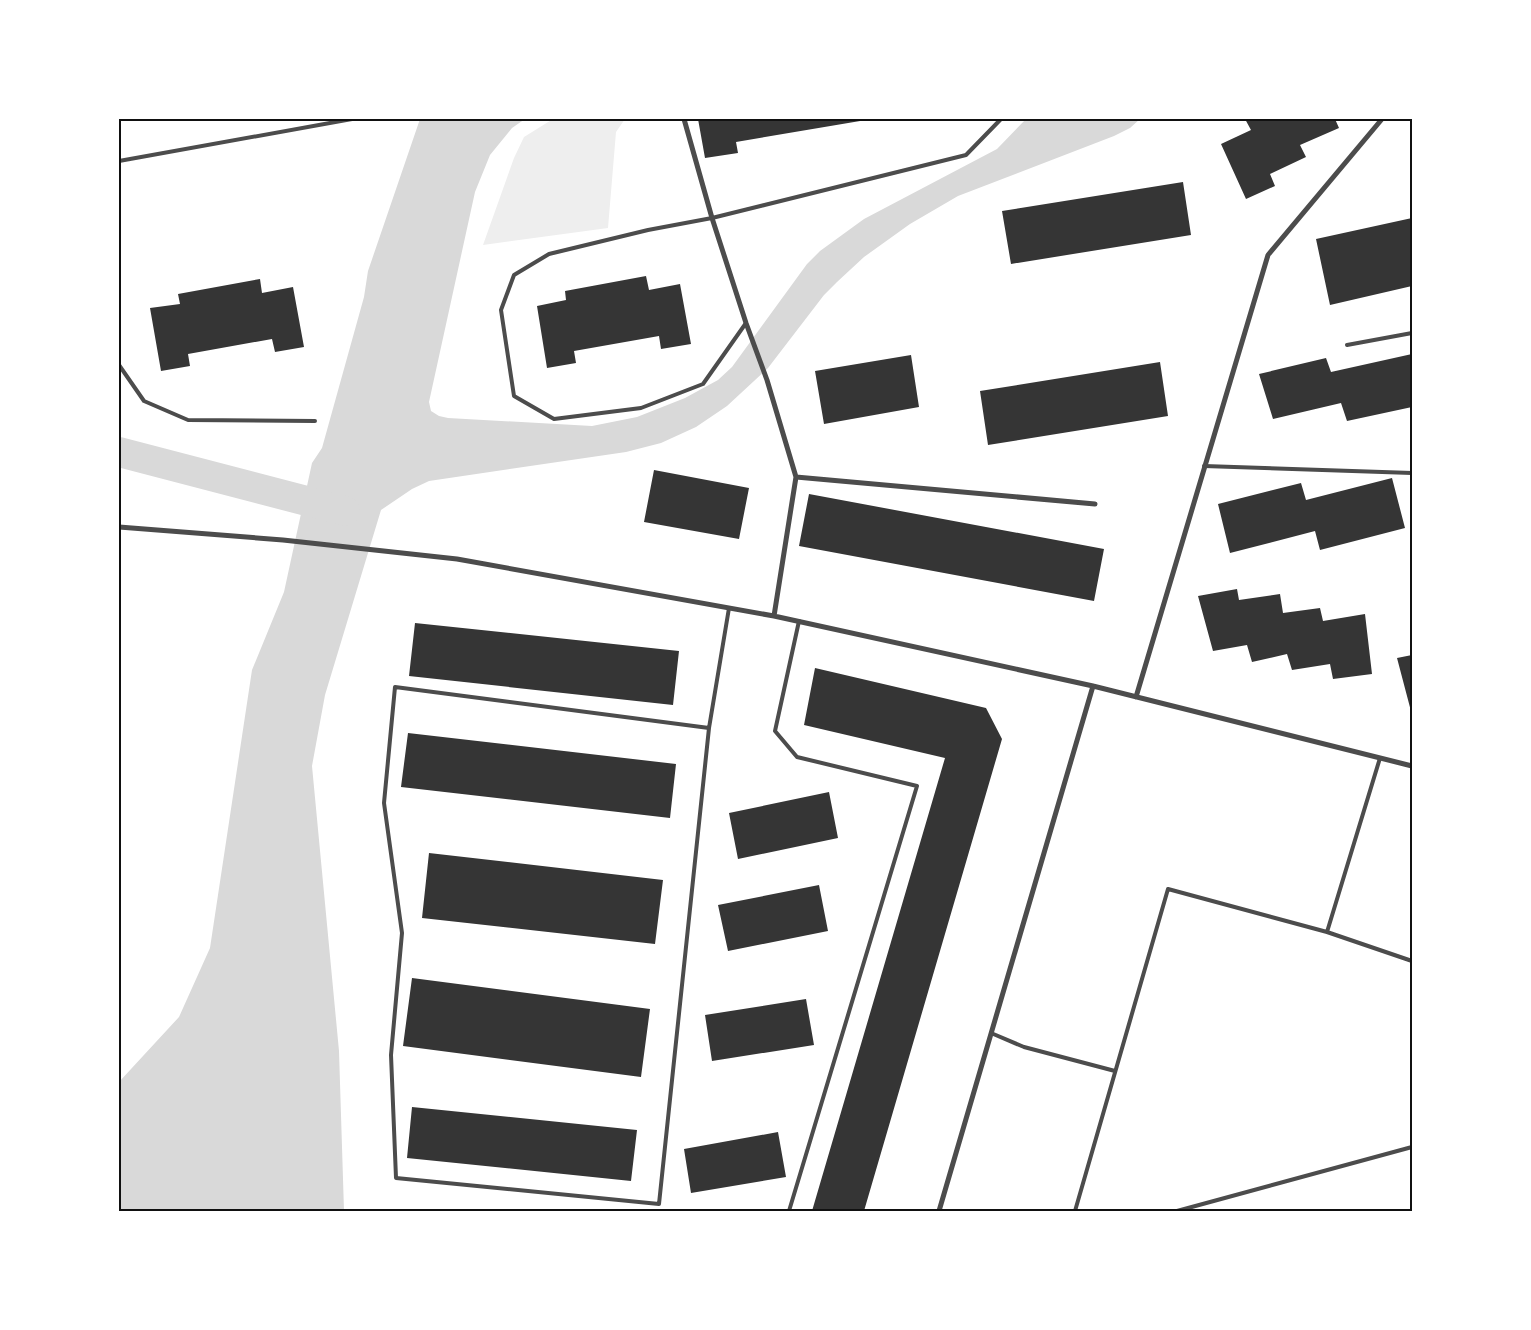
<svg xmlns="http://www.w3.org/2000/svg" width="1531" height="1330" viewBox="0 0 1531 1330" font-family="Quicksand,sans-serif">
	<rect width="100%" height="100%" fill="#fff"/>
	<path fill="#eee" d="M553,119H625L616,132L608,228L483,245L514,158L524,137Z"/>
	<path fill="#d9d9d9" d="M420,119H525L512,128L490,155L475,192L429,402L431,411L439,416L448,418L592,426L637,417L685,398L718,380L732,367L807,264L820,251L864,219L997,149L1026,119H1140L1130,128L1114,136L958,196L910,224L864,257L837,282L824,295L768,368L727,406L696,427L661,443L626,452L429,481L412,489L381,510L325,695L312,766L339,1051L344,1211H119V1082L179,1017L210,948L252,670L284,592L312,463L322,448L364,297L368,271Z"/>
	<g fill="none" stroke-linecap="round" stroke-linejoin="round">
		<path stroke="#d9d9d9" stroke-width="30" d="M119,452L345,511"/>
	</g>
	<path fill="#353535" d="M698,119H866V120L736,142L738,153L705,158Z
		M1245,119H1335L1339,128L1300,145L1306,157L1270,174L1275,186L1246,199L1221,144L1251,130Z
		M1183,182L1191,235L1011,264L1002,211Z
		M1412,218V286L1330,305L1316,239Z
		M646,276L649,290L680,284L691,344L661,349L659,336L574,351L576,363L547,368L537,306L566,300L565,291Z
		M260,279L262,293L293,287L304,347L275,352L272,339L188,354L190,366L161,371L150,308L180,304L178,294Z
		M1412,354V407L1347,421L1341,403L1273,419L1259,374L1326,358L1331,372Z
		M911,355L919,407L824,424L815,371Z
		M1160,362L1168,416L988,445L980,391Z
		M654,470L749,488L739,539L644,522Z
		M1392,478L1405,528L1320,550L1315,531L1230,553L1218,504L1301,483L1306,500Z
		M809,494L1104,549L1094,601L799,546Z
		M1237,589L1239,600L1280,594L1283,613L1320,608L1323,621L1365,614L1372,674L1333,679L1330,664L1292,670L1287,654L1252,662L1247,645L1213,651L1198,596Z
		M415,623L679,651L673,705L409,676Z
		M1412,655V715L1397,658Z
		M815,668L986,708L1002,739L864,1211H812L945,758L804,725Z
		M408,733L676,764L670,818L401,787Z
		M829,792L838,838L738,859L729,813Z
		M429,853L663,880L655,944L422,918Z
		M819,885L828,931L728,951L718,905Z
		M412,978L650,1009L641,1077L403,1046Z
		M806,999L814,1045L712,1061L705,1015Z
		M412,1107L637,1130L631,1181L407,1158Z
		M778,1132L786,1177L691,1193L684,1149Z"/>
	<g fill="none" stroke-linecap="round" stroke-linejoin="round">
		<path stroke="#4c4c4c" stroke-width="4" d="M119,161L352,119
			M746,323L703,384L641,408L554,419L514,396L501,310L514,275L549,254L648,230L712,218L966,155L1001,119
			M1347,345L1412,333
			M119,365L144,401L188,420L315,421
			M1204,466L1412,473
			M709,728L395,687L384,803L402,933L391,1055L396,1178L659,1204L709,728L729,608
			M1327,932L1380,758
			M991,1033L1024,1047L1115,1071
			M789,1211L917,786L797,757L775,731L799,621
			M1075,1211L1168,889L1327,932L1412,961
			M1177,1211L1412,1147"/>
		<path stroke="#4c4c4c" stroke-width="5" d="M684,119L712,218L746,323L767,380L796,477L774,616
			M796,477L1095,504
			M119,527L283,540L457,559L774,616L1093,686L1412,766
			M1136,697L1268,255L1382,119
			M939,1211L1093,686"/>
	</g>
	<rect width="1531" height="1330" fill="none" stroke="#ffffff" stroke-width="240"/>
	<rect x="120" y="120" width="1291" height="1090" fill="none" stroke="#111" stroke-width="2"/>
</svg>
